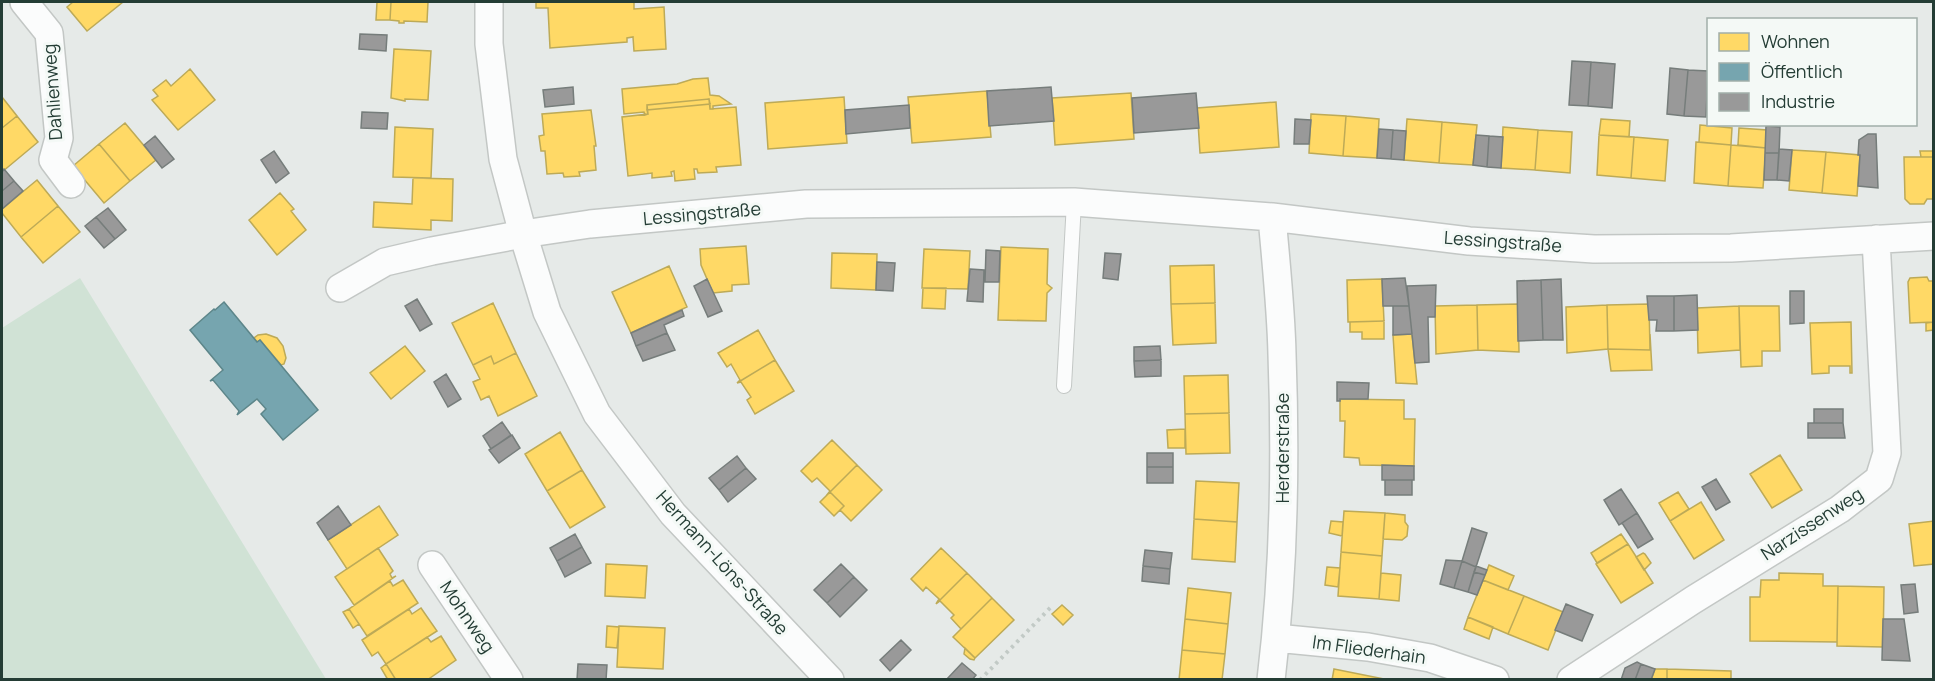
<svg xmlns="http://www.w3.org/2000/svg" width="1935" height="681" viewBox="0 0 1935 681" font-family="Manrope,sans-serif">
	<rect width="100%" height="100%" fill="#e6eae8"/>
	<path fill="#d0e2d5" d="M80,278L326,679H2V328Z"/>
	<path fill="#ffd966" stroke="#bdaa57" stroke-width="1.5" d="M73,2H123L87,31L67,7Z
		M377,2H391L390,20H376Z
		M391,2H428L427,22L404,21V23H399V21L390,20Z
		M536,2H640H634V9L664,7L666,49L634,51L633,37L627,38V42L550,48L548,8H536Z
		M394,49L431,51L428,100L405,99V101L391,98Z
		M190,69L215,100L178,130L152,100L158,96L153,90L166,80L171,86Z
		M708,78L710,95L719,96L731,104L713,106V109H710L709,99L647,105L648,114L645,115L644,112L624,114L622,89L677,84L693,79Z
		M987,91L991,137L912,143L908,97Z
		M1131,93L1134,139L1055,145L1052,98Z
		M2,97L17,116L2,128Z
		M844,97L847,143L768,149L765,103Z
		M709,99L710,104L647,110V105Z
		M1276,102L1279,147L1200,153L1197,108Z
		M710,104V109L736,107L741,165L716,167L717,172L698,173L697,169H694L695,179L675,181L674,171L671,172L672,176L652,178V173L628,176L622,117L648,114L647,110Z
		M591,110L596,146H594L596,170L579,172L580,176L564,177L563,173L547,174L545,151H541L539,136L544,135L542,114Z
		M1311,114L1346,116L1343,156L1309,153Z
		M17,116L38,142L2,172V128Z
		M1346,116L1379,119L1377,158L1343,156Z
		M1407,119L1442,122L1439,163L1404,160Z
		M1601,119L1630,121L1629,137L1599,135Z
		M1442,122L1477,125L1473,165L1439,163Z
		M125,123L156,160L130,181L99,144Z
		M1700,125L1732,128L1731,145L1699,142Z
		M395,127L433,129L431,178L393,177Z
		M1503,127L1538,130L1535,170L1501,168Z
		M1739,128L1767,130L1766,148L1738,145Z
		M1538,130L1572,132L1570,173L1535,170Z
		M1599,135L1634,137L1631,178L1597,175Z
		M1634,137L1668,140L1665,181L1631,178Z
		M1696,142L1731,145L1728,186L1694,183Z
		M99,144L130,181L104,203L73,166Z
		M1731,145L1766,148L1763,188L1728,186Z
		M1792,150L1826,152L1822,193L1789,190Z
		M1920,151H1934V157H1921Z
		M1826,152L1860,155L1857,196L1822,193Z
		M1904,157H1934V199H1927L1924,204H1910L1905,199Z
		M413,178L453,179L452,221L431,220V230L373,227L374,202L412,204Z
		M37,180L58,206L21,237L2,213V209Z
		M280,193L294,209L291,211L306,230L277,255L249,220Z
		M58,206L80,232L43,263L21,237Z
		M746,246L749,284L732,285V291L713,293L701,265L700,249Z
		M1001,247L1048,249L1047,284L1052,288L1047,293L1046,321L998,320Z
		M924,249L970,251L968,289L922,288Z
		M832,253L877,254L876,290L831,288Z
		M1214,265L1215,303L1171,304L1170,266Z
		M669,266L687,307L631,333L612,292Z
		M1927,277L1929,281H1934V322L1910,323L1908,282L1910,278Z
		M1382,279L1384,321L1348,322L1347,280Z
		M923,288H946L945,309L922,308Z
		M493,303L516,353L494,364L491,356L473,365L452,323Z
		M1215,303L1216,343L1173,345L1171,304Z
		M1518,304L1519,352L1478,350L1477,305Z
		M1649,304L1650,350L1608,349L1607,305Z
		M1477,305L1478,350L1436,354L1435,306Z
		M1607,305L1608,349L1567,353L1566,307Z
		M1739,306L1740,350L1698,353L1697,308Z
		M1739,306H1779L1780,351H1762V366L1741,367Z
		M1384,321V339H1362V332H1350V322Z
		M1851,322L1852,373H1850V366H1829V373L1812,374L1810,323Z
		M1934,322V330L1926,331V323Z
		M758,330L775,360L737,383L740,380L731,364L727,367L718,353Z
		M266,334L277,338L283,346L286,358L284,364L281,365L260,340L257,342L254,338L258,335Z
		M1412,334L1417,384L1396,383L1393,335Z
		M1650,334L1652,370L1611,371L1608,349L1650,350Z
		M405,346L425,371L391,399L370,373Z
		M516,353L537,396L498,416L489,396L481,400L473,382L480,379L473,365L491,356L494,364Z
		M775,360L794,391L755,414L747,400L751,397L741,382L737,383Z
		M1228,375L1229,413L1185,414L1184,376Z
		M1340,399L1404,400V419H1415L1414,466L1360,465L1359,458L1344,457L1345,421H1340Z
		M1229,413L1230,453L1186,454L1185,414Z
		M1185,429V448H1168L1167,430Z
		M560,432L582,470L547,491L525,454Z
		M832,440L857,465L826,496L830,491L817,478L812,482L801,471Z
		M1780,455L1802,490L1772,508L1750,474Z
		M857,465L882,490L851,521L840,510L844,506L830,492Z
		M582,470L605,507L570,528L547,491Z
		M1196,481L1239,483L1237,522L1194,519Z
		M830,492L844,506L834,516L820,502Z
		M1678,492L1689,509L1670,521L1659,503Z
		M1701,502L1724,540L1694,559L1670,521Z
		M379,506L398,535L347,569L328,540Z
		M1344,511L1385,513L1382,556L1341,552Z
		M1385,513L1405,515V522L1408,526L1407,536L1402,540L1383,539Z
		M1194,519L1237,522L1235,562L1192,559Z
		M1331,521L1343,522L1342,536L1329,533Z
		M1934,521V564L1914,566L1909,524Z
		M1621,534L1628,544L1597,563L1591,553Z
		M1628,544L1653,583L1621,603L1596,564Z
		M378,548L393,571L390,574L392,578L396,576L354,605L335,577Z
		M941,548L967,573L936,604L939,599L926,587L923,591L911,579Z
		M1341,552L1382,556L1379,599L1338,596Z
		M1643,553L1645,554L1651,563L1644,570L1636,557Z
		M606,564L647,566L645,598L605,596Z
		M1489,565L1514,576L1508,590L1483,580Z
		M1327,567L1340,568L1338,587L1325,585Z
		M967,573L992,598L961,629L951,618L954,615L940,601L936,604Z
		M1381,573L1401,575L1399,601L1379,599Z
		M1779,573L1823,574V586H1838L1837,642L1750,641V597H1760L1761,580H1779Z
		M403,580L418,603L367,636L349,609L390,581L393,586Z
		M1483,580L1524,596L1508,634L1468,617Z
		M1838,586L1884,587L1883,647L1837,646Z
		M1188,588L1231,593L1228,624L1185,619Z
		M1524,596L1563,612L1548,650L1508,634Z
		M992,598L1014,620L975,658L953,637Z
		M1062,605L1073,615L1063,625L1052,614Z
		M421,608L437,631L386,664L378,652L372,656L362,640L409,609L412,614Z
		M349,609L359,624L353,628L343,612Z
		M1468,617L1493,627L1489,639L1464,629Z
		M1185,619L1228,624L1225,654L1182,650Z
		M607,626L619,627L617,648L606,647Z
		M619,626L665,628L663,669L617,667Z
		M441,636L456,660L427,680H396L386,664L427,637L431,642Z
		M965,648L975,658L974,660L970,659L964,654Z
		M1182,650L1225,654L1222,680H1179Z
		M386,664L396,680H388L381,668Z
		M1334,669L1389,680H1332Z
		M1655,669H1667V680H1651Z
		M1667,669L1731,671V680H1667Z"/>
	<path fill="#76a5af" stroke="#5d868a" stroke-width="1.5" d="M224,302L257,342L260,340L318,410L283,440L261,414L266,409L257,399L237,415L239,411L213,380L210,381L223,370L190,330L214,309L215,310Z"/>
	<path fill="#999" stroke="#767d7b" stroke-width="1.5" d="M360,34L387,35L386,51L359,49Z
		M1572,61L1591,62L1588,106L1569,105Z
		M1591,62L1615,64L1612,108L1588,106Z
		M1670,68L1688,70L1684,116L1667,114Z
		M1688,70L1708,71L1706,117L1684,116Z
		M573,87L574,104L545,107L543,90Z
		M1051,87L1054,121L989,126L987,91Z
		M1196,93L1199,128L1134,133L1132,98Z
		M909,105L910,128L846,134L845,110Z
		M362,112L388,113L387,129L361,128Z
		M1295,119L1311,120L1309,144H1294Z
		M1766,126L1780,127L1779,153H1765Z
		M1379,129L1393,130L1391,159L1377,158Z
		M1393,130L1406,131L1404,160L1391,159Z
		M1868,134H1876L1878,188L1858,186L1860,155H1858L1859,140Z
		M1476,135L1489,136L1487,167L1473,165Z
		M155,136L174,159L162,168L144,145Z
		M1489,136L1503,137L1501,168L1487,167Z
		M1779,149L1792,150L1789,181L1777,180Z
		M274,151L289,173L276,183L261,160Z
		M1765,153H1779L1777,180H1764Z
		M4,169L14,181L2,191V172Z
		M14,181L23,191L2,209V191Z
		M108,208L126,230L115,239L96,217Z
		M96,217L115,239L104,248L85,226Z
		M986,250L1000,251L999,282H985Z
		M1105,253L1121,254L1118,280L1103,278Z
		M877,262L895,263L893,291L876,290Z
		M970,269L984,270L983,302L967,301Z
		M1405,278L1409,306H1383L1382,279Z
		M707,279L722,311L708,317L694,286Z
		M1561,279L1563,340H1543L1541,280Z
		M1541,280L1543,340L1518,341L1517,281Z
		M1436,285L1435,317H1428L1429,362L1415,363L1407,286Z
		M1790,291H1804V323L1790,324Z
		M1697,295L1698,330L1674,331V296Z
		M1647,296H1674V331H1656L1657,320H1649Z
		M417,299L432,324L420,331L405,306Z
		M1393,306H1409L1412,334L1393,335Z
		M682,310L684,316L664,325L667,333L636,346L631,333Z
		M667,333L675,350L643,361L636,346Z
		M1160,346L1161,360L1134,361V347Z
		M1161,360V376L1135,377L1134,361Z
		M446,374L461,399L448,407L434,382Z
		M1337,382L1369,383L1368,399H1340V401H1337Z
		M1814,409H1843V423H1814Z
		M502,422L511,435L491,449L483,436Z
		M1808,423H1843L1845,438H1808Z
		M512,435L520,448L499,463L489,450Z
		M1147,453H1173V467H1147Z
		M737,456L746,468L719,490L709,478Z
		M1382,465L1414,466V480H1382Z
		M1147,467H1173V483H1147Z
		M746,468L756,479L728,502L719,490Z
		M1716,479L1730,502L1716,510L1702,487Z
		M1385,480H1412V495H1385Z
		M1621,489L1637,513L1619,525L1604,500Z
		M338,506L351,525L328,540L317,523Z
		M1637,513L1653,539L1638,548L1622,523Z
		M1472,528L1487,533L1476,567L1462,561Z
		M575,534L582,547L557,561L550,548Z
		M582,547L591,563L565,577L557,561Z
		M1145,550L1172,553L1170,569L1143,566Z
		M1446,560L1462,561L1454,588L1440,584Z
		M1462,561L1476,567L1468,592L1454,588Z
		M841,564L854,577L827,603L814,590Z
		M1143,566L1170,569L1169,584L1142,581Z
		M1476,566L1487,570L1485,575L1474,572Z
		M1474,572L1485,575L1477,595L1468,592Z
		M854,577L867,590L840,617L827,603Z
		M1915,584L1918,612L1904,614L1901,585Z
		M1566,604L1593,615L1582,641L1555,630Z
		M1883,619H1904L1910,661L1882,660Z
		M901,640L911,650L890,671L880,660Z
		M1637,662L1641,664L1635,680H1621L1625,668Z
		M962,663L976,675L972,680H946Z
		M578,664L607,665L606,680H577Z
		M1641,664L1655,669L1651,680H1635Z"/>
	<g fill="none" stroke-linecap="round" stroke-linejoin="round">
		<g stroke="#c3c7c5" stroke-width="16">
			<path id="lane" d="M1064,386L1074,202"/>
		</g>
		<g stroke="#c3c7c5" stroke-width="30">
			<path id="street" d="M24,2L49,33L59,138L53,160L71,184
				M489,2V44L503,159L523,234L547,312L597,414L673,514L830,680
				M340,288L385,262L432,251L523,234L590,224L806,204L1074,202L1272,217L1469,241L1594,249L1731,248L1934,236
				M432,565L509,680
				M1276,638L1368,647L1430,658L1495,680
				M1271,680C1284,572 1286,463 1282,354C1281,309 1276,263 1272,217
				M1571,680L1693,600L1840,509L1879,479L1887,453L1876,239"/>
		</g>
		<path stroke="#c2cac6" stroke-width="4" stroke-dasharray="3 4.5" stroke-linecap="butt" d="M980,680L1052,606"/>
		<use href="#lane" stroke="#fbfcfc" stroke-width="14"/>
		<use href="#street" stroke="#fbfcfc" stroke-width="27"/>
	</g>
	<g text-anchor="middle" stroke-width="6" stroke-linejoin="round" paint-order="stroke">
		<g font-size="18" fill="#243d35" stroke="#f4f9f6">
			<text transform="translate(53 92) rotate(-94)" y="6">Dahlienweg</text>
			<text transform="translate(702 214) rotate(-5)" y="6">Lessingstraße</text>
			<text transform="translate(1503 242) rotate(4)" y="6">Lessingstraße</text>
			<text transform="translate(1283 448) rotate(-90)" y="6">Herderstraße</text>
			<text transform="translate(1812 524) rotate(-33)" y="6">Narzissenweg</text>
			<text transform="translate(722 563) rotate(48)" y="6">Hermann-Löns-Straße</text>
			<text transform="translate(467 617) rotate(56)" y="6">Mohnweg</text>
			<text transform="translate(1369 650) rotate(8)" y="6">Im Fliederhain</text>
		</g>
	</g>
	<rect width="1935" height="681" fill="none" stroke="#243d35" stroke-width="6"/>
	<rect x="1707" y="18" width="210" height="108" fill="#f4f9f6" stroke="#a1aea9" stroke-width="1.5"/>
	<rect x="1719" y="33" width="30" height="18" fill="#ffd966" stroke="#a1aea9" stroke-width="1.5"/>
	<text x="1761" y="48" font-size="18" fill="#243d35">Wohnen</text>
	<rect x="1719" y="63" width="30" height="18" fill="#76a5af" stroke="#a1aea9" stroke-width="1.5"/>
	<text x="1761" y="78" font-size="18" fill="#243d35">Öffentlich</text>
	<rect x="1719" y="93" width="30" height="18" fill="#999999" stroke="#a1aea9" stroke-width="1.5"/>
	<text x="1761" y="108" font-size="18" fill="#243d35">Industrie</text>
</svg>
